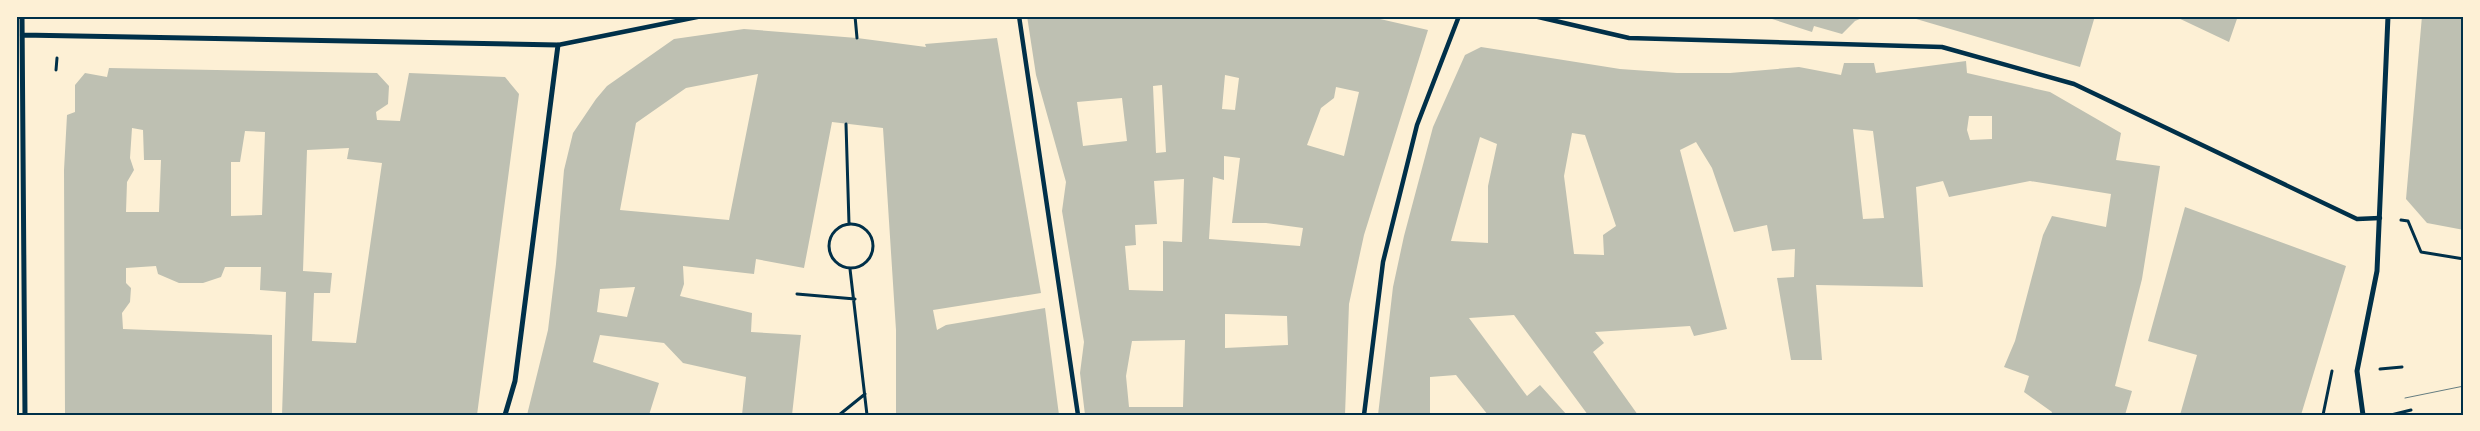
<svg xmlns="http://www.w3.org/2000/svg" width="2480" height="431" viewBox="0 0 2480 431" font-family="'Varela Round',sans-serif">
	<rect width="100%" height="100%" fill="#fdf0d5"/>
	<path fill="#bec0b2" fill-rule="evenodd" d="M373,16H422V18L391,19Z
		M1027,16H1367L1428,30L1364,235L1349,304L1345,415H1085L1080,373L1084,342L1062,211L1066,182L1036,75ZM1225,75L1239,78L1235,110L1222,109ZM1162,85L1166,152L1156,153L1153,86ZM1336,87L1359,92L1344,156L1307,145L1321,108L1334,98ZM1122,98L1127,141L1083,146L1077,102ZM1224,156L1240,158L1232,223H1266L1303,228L1300,246L1209,239L1213,177L1224,180ZM1184,179L1182,242L1163,241V291L1129,290L1125,246L1136,245L1135,225L1157,224L1154,181ZM1225,314L1287,316L1288,345L1225,348ZM1185,340L1183,407H1129L1126,376L1132,341Z
		M1770,16H1867L1855,21L1842,34L1814,26L1812,32L1769,18Z
		M1906,16H2095L2080,67Z
		M2174,16H2238L2229,42Z
		M2422,16H2464V230L2427,223L2406,199Z
		M744,29L857,38L926,47L925,44L997,38L1041,293L933,310L937,330L946,325L1045,308L1059,415H896V330L883,128L832,122L804,268L756,259L754,274L683,266L684,284L680,296L752,313L751,332L801,335L792,415H742L746,377L683,363L664,343L600,335L593,362L659,383L649,415H527L548,330L556,264L564,170L573,133L596,99L607,86L674,39ZM758,74L729,220L620,210L636,123L686,88ZM635,287L627,317L597,312L600,289Z
		M1481,47L1620,69L1677,73H1730L1799,67L1841,75L1844,63H1874L1876,73L1966,61L1967,73L2050,92L2121,133L2116,160L2160,166L2142,279L2115,386L2132,391L2125,415H2051L2052,412L2024,392L2029,376L2004,367L2015,341L2043,235L2052,216L2106,227L2111,194L2030,181L1949,197L1943,181L1916,187L1923,287L1816,285L1822,360H1791L1777,278L1794,277L1795,249L1772,251L1767,225L1734,232L1712,168L1696,142L1680,150L1727,329L1694,336L1690,326L1595,332L1604,343L1593,352L1638,415H1588L1514,315L1469,318L1527,396L1540,385L1567,415H1488L1456,375L1430,377V415H1378L1393,287L1404,236L1433,127L1465,55ZM1969,116H1992V139L1970,140L1967,130ZM1853,129L1873,131L1884,218L1863,219ZM1572,133L1585,135L1616,226L1603,235L1604,255L1574,254L1564,176ZM1480,137L1497,144L1488,186V243L1451,241Z
		M109,68L377,73L389,86L388,104L376,112L377,120L400,121L409,73L505,77L519,94L477,415H282L286,292L260,290L261,267H225L221,277L203,283H179L158,274L156,266L126,268V283L131,288L130,302L122,313L123,329L272,335V415H65L64,170L67,115L75,112V85L85,73L107,77ZM132,128L143,130L144,160H161L159,212H126L127,182L134,170L130,158ZM245,131L265,132L262,215L231,216V162H240ZM349,148L347,159L382,163L356,343L312,341L314,293H330L332,273L303,271L307,150Z
		M2185,207L2346,266L2301,415H2180L2197,355L2148,341Z"/>
	<g fill="none" stroke-linecap="round" stroke-linejoin="round">
		<path stroke="#003049" stroke-width="3" d="M855,16L857,38
			M56,70L57,58
			M846,124L849,224
			M2401,220L2408,221L2421,252L2464,259
			M829 246a22 22 0 1 1 44 0a22 22 0 1 1-44 0Z
			M850,269L867,415
			M797,294L855,299
			M2380,369L2402,367
			M839,415L865,394
			M2323,415L2332,371
			M2391,415L2411,410"/>
		<path stroke="#003049" stroke-width="4.5" d="M1019,16L1078,415
			M1534,16L1629,38L1942,47L2074,84L2357,219L2380,218
			M558,45L702,16
			M1364,415L1383,262L1417,125L1459,16"/>
		<path stroke="#003049" stroke-width="5" d="M22,16L25,415
			M22,35L558,45L515,381L505,415
			M2363,415L2357,371L2377,271L2388,16"/>
		<path stroke="#657d81" stroke-width="1" d="M2405,398L2464,386"/>
	</g>
	<rect width="2480" height="431" fill="none" stroke="#fdf0d5" stroke-width="35"/>
	<rect x="18" y="18" width="2444" height="396" fill="none" stroke="#003049" stroke-width="2"/>
</svg>
